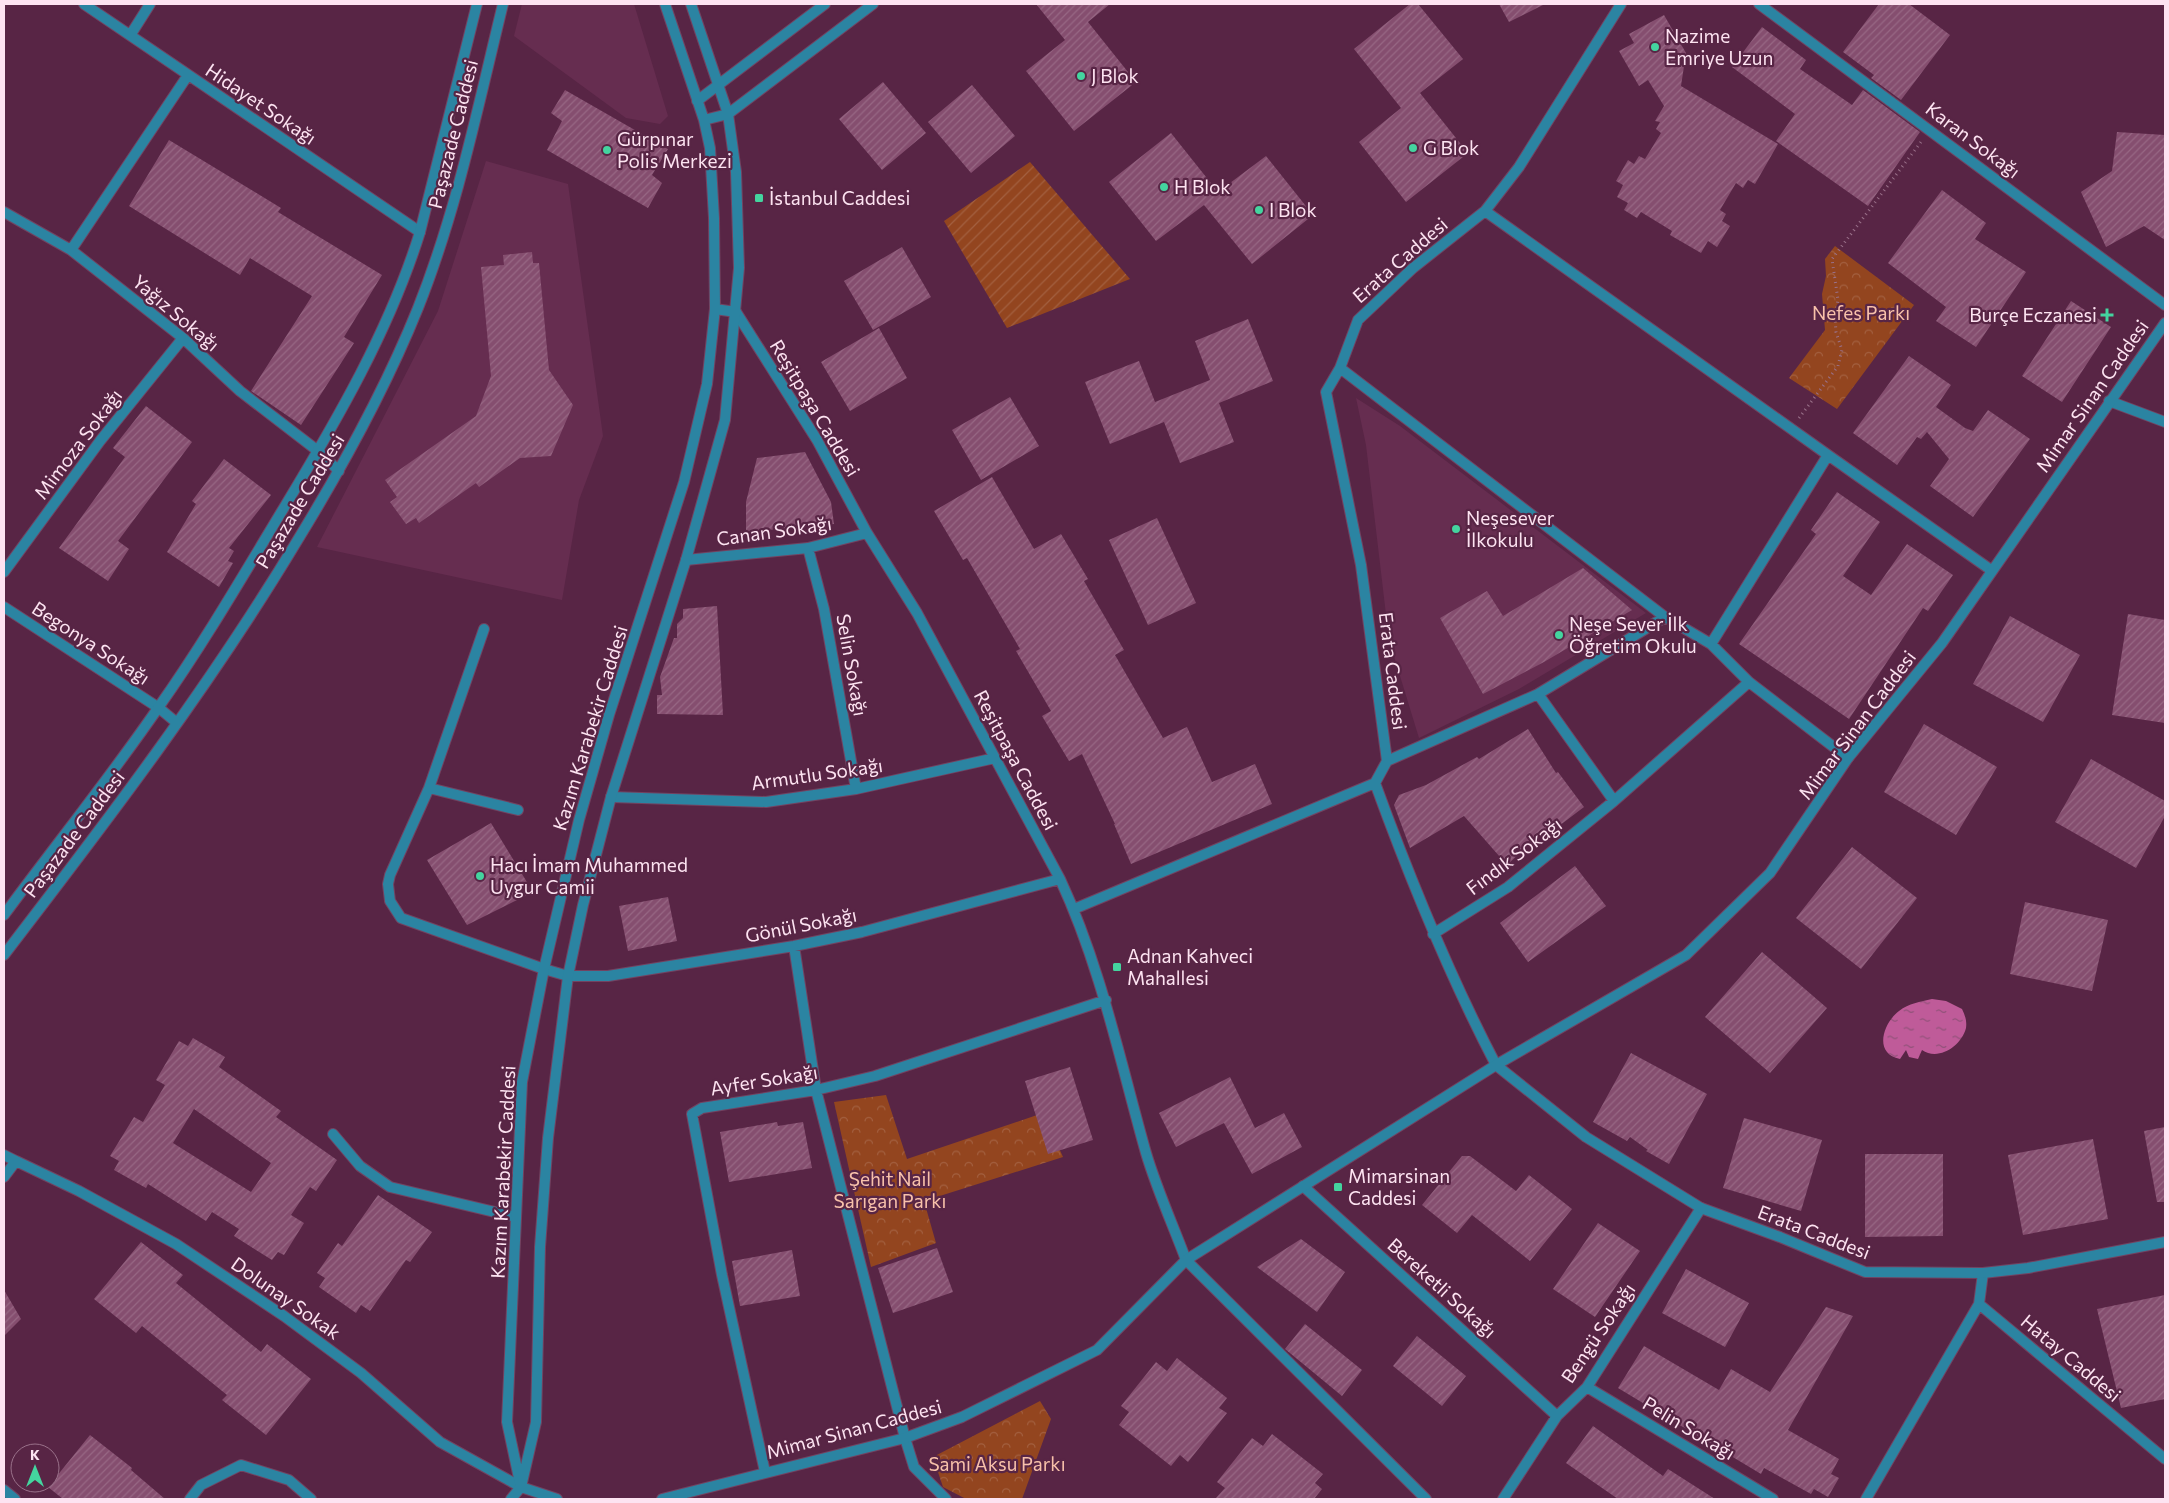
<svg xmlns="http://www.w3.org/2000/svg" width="2169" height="1503" viewBox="0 0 2169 1503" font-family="Commissioner,sans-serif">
	<defs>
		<pattern id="park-crowns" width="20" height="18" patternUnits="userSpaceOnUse" patternTransform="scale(1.25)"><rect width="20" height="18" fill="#93451f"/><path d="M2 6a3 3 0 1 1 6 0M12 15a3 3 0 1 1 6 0" fill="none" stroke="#a36040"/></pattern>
		<pattern id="garden-furrows" width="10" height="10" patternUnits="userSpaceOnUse" patternTransform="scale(1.25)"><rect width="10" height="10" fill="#93451f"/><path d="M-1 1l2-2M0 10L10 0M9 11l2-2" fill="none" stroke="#a36040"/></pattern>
		<pattern id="water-ripples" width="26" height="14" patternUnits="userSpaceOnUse" patternTransform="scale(1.25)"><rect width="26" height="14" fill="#bf5b99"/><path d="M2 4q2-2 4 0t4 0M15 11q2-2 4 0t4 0" fill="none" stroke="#915279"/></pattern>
		<pattern id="building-hatch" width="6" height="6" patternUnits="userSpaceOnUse" patternTransform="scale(1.25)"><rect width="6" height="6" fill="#854e6f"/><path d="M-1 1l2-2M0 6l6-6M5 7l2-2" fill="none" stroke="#976784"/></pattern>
	</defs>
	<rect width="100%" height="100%" fill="#582545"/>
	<path fill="#662d50" d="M522,4H634L668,116L660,124L626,118L514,36Z
		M486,161L568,184L603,436L579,500L562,600L317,547L438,311Z
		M1356,398L1400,426L1646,613L1519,689L1419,738L1389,640L1366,445Z"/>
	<path fill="url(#park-crowns)" d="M1835,246L1914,305L1837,409L1789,378L1825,330L1822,294L1826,276L1825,259Z
		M886,1095L907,1159L1043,1113L1063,1157L924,1201L936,1243L871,1267L834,1102Z
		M1040,1401L1051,1419L1022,1499H966L943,1487L933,1457Z"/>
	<path fill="url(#garden-furrows)" d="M1030,162L1130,279L1007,328L944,221Z"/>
	<path fill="url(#water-ripples)" d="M1932,999L1946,1001L1962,1009C1965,1015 1967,1021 1966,1028C1961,1047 1938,1061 1922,1050L1918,1059L1909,1057L1906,1050L1900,1059C1873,1054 1883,1023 1899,1011C1909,1003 1920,1002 1932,999Z"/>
	<path fill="url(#building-hatch)" fill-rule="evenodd" d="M1036,4H1110L1088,22L1136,82L1074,131L1026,71L1065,40Z
		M1410,4H1418L1463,59L1420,93L1468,153L1406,202L1359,142L1401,108L1354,49Z
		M1499,4H1545L1509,22Z
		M1879,4H1909L1950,35L1901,100L1871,78L1874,75L1843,52Z
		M1664,15L1686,53L1681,86L1778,144L1755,184L1748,180L1743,188L1736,183L1720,210L1726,214L1722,221L1730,226L1717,247L1708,241L1701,253L1670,235L1672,231L1641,212L1637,218L1624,210L1628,203L1617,197L1623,185L1616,181L1628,160L1634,164L1639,156L1645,159L1661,133L1656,129L1660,122L1655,121L1664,106L1648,80L1639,86L1619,51L1634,43L1629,34Z
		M1762,27L1806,60L1800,69L1852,105L1863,90L1920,132L1868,206L1776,141L1795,114L1732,67Z
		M883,82L926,133L882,170L839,119Z
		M972,85L1015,136L971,173L928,122Z
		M565,90L668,149L652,175L662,183L648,208L547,150L562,121L551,113Z
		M2117,132L2165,135V240L2144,226L2106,247L2081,192L2112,171Z
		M1171,133L1218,192L1266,156L1313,215L1252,264L1204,205L1156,241L1109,182Z
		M169,140L281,208L278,212L382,275L344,337L354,343L301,425L251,391L312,296L250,258L240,275L129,206Z
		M1942,190L1986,223L1975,239L2026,272L1976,347L1936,321L1946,307L1888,263Z
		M902,247L931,297L873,330L844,281Z
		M532,252L533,263H539L549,370L573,405L551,456L520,458L479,487L476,483L419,523L416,518L406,524L390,502L397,497L385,480L476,416L491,376L481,267L504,265L503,255Z
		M2071,301L2111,327L2062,402L2022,376Z
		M1248,319L1273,381L1219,403L1234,442L1180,463L1164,422L1110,444L1085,382L1139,361L1155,402L1210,380L1195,341Z
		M879,328L907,378L850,411L821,362Z
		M1909,356L1951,385L1936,407L1965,428L1973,431L1988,410L2030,439L1973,517L1930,486L1949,459L1927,432L1921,439L1917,437L1897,465L1853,433Z
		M1010,397L1039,446L981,480L952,430Z
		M146,406L192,442L118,541L129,549L108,581L59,548L125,457L113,448Z
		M805,452L831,502L834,524L746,532V502L757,458Z
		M224,459L271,495L229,548L234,551L228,561L233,563L219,587L167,552L196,504L192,501Z
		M992,477L1034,549L1061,534L1088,579L1084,581L1124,650L1115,655L1163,738L1187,727L1212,782L1255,764L1272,804L1131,864L1114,824H1115L1082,754L1069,761L1042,716L1051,711L1016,651L1020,649L967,558L963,560L934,511Z
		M1837,492L1880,522L1843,576L1871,595L1907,544L1953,575L1928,611L1923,608L1849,719L1739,644L1816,534L1811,530Z
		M1157,518L1196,603L1148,625L1109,540Z
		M1583,568L1632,610L1544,662L1483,694L1440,618L1487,591L1503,616Z
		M717,606L723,715L657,714V695H662L660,677L674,638H677V624L683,618V609Z
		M2128,614L2165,620V723L2112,715Z
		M2010,616L2080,655L2043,722L1973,684Z
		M1924,724L1997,767L1956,835L1884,792Z
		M1528,729L1556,773L1558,772L1584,807L1547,835L1544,831L1507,865L1464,816L1410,848L1394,805L1399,795L1426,785L1477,757L1479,759Z
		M2091,759L2165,801V816L2136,868L2055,822Z
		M491,823L533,892L467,925L427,860Z
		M1852,847L1917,898L1861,969L1796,918Z
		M1575,866L1606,906L1528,962L1500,923Z
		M668,897L677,941L628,951L619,906Z
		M2025,902L2108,920L2092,991L2010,974Z
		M1762,952L1827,1008L1770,1073L1705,1017Z
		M193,1038L225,1057L219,1067L281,1111L276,1117L337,1160L316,1191L310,1187L291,1215L304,1223L284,1255L278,1252L272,1260L234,1236L239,1229L212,1212L206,1221L148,1184L146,1188L114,1170L119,1161L110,1156L134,1117L143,1122L165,1085L156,1080L179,1041L188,1046ZM194,1109L271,1163L251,1192L173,1143Z
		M1631,1053L1707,1094L1669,1164L1646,1151L1648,1150L1630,1137L1627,1141L1593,1122Z
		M1070,1067L1093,1140L1048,1154L1025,1081Z
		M1230,1077L1255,1128L1284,1113L1302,1147L1252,1174L1224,1123L1176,1147L1159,1113Z
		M1744,1118L1822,1140L1801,1211L1723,1188Z
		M777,1122L778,1126L803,1122L812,1168L729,1182L720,1132Z
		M2165,1127V1202H2157L2144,1131Z
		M2093,1139L2108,1219L2023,1235L2008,1155Z
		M1865,1154H1943V1236L1865,1237Z
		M1462,1156H1470L1516,1191L1529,1175L1572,1209L1530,1261L1472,1215L1457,1233L1422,1205Z
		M378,1195L432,1232L410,1262L406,1260L370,1311L361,1305L356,1313L319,1287L325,1278L317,1273L338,1243L342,1246Z
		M1598,1223L1640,1251L1595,1317L1553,1289Z
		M1301,1239L1345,1272L1317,1312L1257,1267Z
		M141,1242L183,1275L176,1283L261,1352L267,1344L311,1379L266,1435L222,1400L227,1395L142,1326L136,1333L94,1299Z
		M937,1248L953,1292L893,1313L878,1268Z
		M792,1250L800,1296L740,1306L732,1261Z
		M1686,1269L1749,1303L1725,1347L1662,1313Z
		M4,1290L21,1319L4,1336Z
		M2165,1295V1399L2121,1408L2097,1309Z
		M1826,1307L1853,1316L1788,1430L1839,1459L1831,1474L1839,1478L1828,1497L1814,1489L1811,1494L1764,1468L1761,1474L1618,1388L1644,1346L1719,1390L1731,1369L1770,1392Z
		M1305,1324L1362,1370L1342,1396L1285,1349Z
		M1417,1336L1466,1376L1442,1406L1393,1366Z
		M1177,1358L1227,1398L1219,1408L1227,1413L1188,1462L1180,1455L1171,1466L1119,1425L1129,1412L1121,1406L1156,1362L1167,1371Z
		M1593,1426L1663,1476L1668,1469L1715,1499H1618L1566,1463Z
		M1272,1434L1323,1474L1315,1483L1322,1489L1314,1499H1215L1225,1488L1217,1482L1252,1438L1263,1446Z
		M90,1435L132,1468L131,1470L165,1499H63L48,1487Z"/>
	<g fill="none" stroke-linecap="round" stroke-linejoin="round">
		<g stroke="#724361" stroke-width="12">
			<path id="service" d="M484,629L429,788L390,875L388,884L390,901L401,918L544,969
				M429,788L518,810
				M333,1134L360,1166L390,1187L516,1217"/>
		</g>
		<g stroke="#724361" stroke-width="12">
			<path id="minor" d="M84,4L420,232
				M1759,4L2165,305
				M131,34L150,4
				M1485,211L1828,455
				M4,212L71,250L183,338L240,391L318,451
				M71,250L188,75
				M736,312L817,440L867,533L917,613L1060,879C1101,967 1120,1061 1146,1153C1157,1190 1173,1225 1186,1260
				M1340,368L1665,617
				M2109,401L2165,422
				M808,548L824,609L856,789
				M686,560L808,548L867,533
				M4,572L100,441L183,338
				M4,607L159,708
				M1711,644L1828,455L1991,570
				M1538,694L1614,801L1749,682
				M1387,761L1361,565L1326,392L1340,368L1358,320L1413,268L1485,211L1519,167L1621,4
				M1375,783C1410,879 1448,973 1496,1065
				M611,797L766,802L856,789L995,758
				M1074,909L1375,783L1387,761L1538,694L1665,617L1711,644L1749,682L1848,758
				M1433,934L1508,887L1614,801
				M794,946L816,1090L905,1438L914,1467L946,1499
				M544,969L568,976H608L794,946L862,932L1060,879
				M4,1155L16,1161L4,1177
				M16,1161L79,1191L176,1244L284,1316L361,1373L440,1442L521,1487
				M1303,1186L1557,1416
				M1983,1273L1979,1304L2165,1459
				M1587,1387L1773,1499
				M765,1472L722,1275L692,1114L702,1108L816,1090L875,1076L1106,1000
				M4,1490L15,1499
				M190,1499L201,1485L241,1465L289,1480L311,1499
				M1503,1499L1557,1416L1587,1387L1701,1208
				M1866,1499L1979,1304"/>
		</g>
		<g stroke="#724361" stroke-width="12">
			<path id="tertiary" d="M697,101L825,4
				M704,120L728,114L873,4
				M715,309L736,312
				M318,451L339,471
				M159,708L177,723
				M4,915C55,846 109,779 158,708C204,643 244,574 285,506C337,420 390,329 420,232L477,4
				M4,955C107,821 210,686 297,541C343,466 385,390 418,308C457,210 478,106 503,4
				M1496,1065L1586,1137L1701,1208L1780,1237L1865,1272L1983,1273L2028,1268L2165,1242
				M1186,1260L1426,1499
				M520,1483L507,1422L522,1082L544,969L579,820L609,715L684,482L707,384L715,309L714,218L710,148L704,120L665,4
				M521,1487L557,1499
				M511,1499L521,1487L536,1422L540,1247L548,1138L568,976L583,905L611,797L686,560L725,420L739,268L736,172L728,114L691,4
				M662,1499L905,1438L962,1417L1097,1350L1186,1260L1496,1065L1686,955L1770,873L1848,758L1942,643L2165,323"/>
		</g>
		<path stroke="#9a718a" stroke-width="3" stroke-dasharray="1 4" stroke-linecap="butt" d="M1799,418L1838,366L1842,350L1836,332L1835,318L1838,300L1832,259L1921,142"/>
		<use href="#service" stroke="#2b84a2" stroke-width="10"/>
		<use href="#minor" stroke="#2b84a2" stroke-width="10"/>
		<use href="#tertiary" stroke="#2b84a2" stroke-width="10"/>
	</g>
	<g fill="#44d49f" stroke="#582545" stroke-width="2">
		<circle cx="1655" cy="47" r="5"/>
		<circle cx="1081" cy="76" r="5"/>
		<circle cx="1413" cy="148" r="5"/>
		<circle cx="607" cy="150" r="5"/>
		<circle cx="1164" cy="187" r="5"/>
		<rect x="754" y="193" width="10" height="10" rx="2.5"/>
		<circle cx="1259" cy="210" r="5"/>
		<path d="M2104.5 307.5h5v5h5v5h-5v5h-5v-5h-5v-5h5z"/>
		<circle cx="1456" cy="529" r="5"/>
		<circle cx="1559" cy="635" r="5"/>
		<circle cx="480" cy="876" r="5"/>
		<rect x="1112" y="962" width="10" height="10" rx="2.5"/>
		<rect x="1333" y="1182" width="10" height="10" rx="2.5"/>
	</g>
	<g text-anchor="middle" stroke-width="4.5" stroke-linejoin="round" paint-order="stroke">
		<g font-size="19" fill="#fde3f1" stroke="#582545" text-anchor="start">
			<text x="1665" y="43">Nazime<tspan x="1665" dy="22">Emriye Uzun</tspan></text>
			<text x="1091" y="83">J Blok</text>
			<text x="617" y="146">Gürpınar<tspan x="617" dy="22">Polis Merkezi</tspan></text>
			<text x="1423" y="155">G Blok</text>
			<text x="1174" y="194">H Blok</text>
			<text x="769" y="205">İstanbul Caddesi</text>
			<text x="1269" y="217">I Blok</text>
			<text x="2097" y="322" text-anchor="end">Burçe Eczanesi</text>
			<text x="1466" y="525">Neşesever<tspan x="1466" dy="22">İlkokulu</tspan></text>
			<text x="1569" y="631">Neşe Sever İlk<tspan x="1569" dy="22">Öğretim Okulu</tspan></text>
			<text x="490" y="872">Hacı İmam Muhammed<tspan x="490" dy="22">Uygur Camii</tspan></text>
			<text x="1127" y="963">Adnan Kahveci<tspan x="1127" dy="22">Mahallesi</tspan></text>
			<text x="1348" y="1183">Mimarsinan<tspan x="1348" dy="22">Caddesi</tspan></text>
		</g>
		<g font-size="19" fill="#fde3f1" stroke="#582545">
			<text transform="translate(261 104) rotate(34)" y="7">Hidayet Sokağı</text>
			<text transform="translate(453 134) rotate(-76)" y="7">Paşazade Caddesi</text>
			<text transform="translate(1973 140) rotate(37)" y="7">Karan Sokağı</text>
			<text transform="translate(1400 260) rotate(-41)" y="7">Erata Caddesi</text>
			<text transform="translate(176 313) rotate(40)" y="7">Yağız Sokağı</text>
			<text transform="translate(2092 396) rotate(-55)" y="7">Mimar Sinan Caddesi</text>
			<text transform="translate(815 408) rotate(59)" y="7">Reşitpaşa Caddesi</text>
			<text transform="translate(78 444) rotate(-53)" y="7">Mimoza Sokağı</text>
			<text transform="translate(300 501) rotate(-59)" y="7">Paşazade Caddesi</text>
			<text transform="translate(774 531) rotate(-8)" y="7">Canan Sokağı</text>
			<text transform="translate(91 643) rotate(33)" y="7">Begonya Sokağı</text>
			<text transform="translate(852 665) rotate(80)" y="7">Selin Sokağı</text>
			<text transform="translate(1393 671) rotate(83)" y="7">Erata Caddesi</text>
			<text transform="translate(1857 725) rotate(-53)" y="7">Mimar Sinan Caddesi</text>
			<text transform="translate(590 728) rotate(-73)" y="7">Kazım Karabekir Caddesi</text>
			<text transform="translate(1016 760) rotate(62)" y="7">Reşitpaşa Caddesi</text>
			<text transform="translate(817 774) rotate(-8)" y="7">Armutlu Sokağı</text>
			<text transform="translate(74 834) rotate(-53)" y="7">Paşazade Caddesi</text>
			<text transform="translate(1514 856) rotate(-37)" y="7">Fındık Sokağı</text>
			<text transform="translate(801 925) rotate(-11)" y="7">Gönül Sokağı</text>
			<text transform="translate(764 1080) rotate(-9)" y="7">Ayfer Sokağı</text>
			<text transform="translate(503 1172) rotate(-87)" y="7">Kazım Karabekir Caddesi</text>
			<text transform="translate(1814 1232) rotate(21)" y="7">Erata Caddesi</text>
			<text transform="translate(1442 1288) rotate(42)" y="7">Bereketli Sokağı</text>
			<text transform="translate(286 1298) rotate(35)" y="7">Dolunay Sokak</text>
			<text transform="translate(1598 1333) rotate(-56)" y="7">Bengü Sokağı</text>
			<text transform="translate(2071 1358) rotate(40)" y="7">Hatay Caddesi</text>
			<text transform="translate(1689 1428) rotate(31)" y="7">Pelin Sokağı</text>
			<text transform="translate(854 1429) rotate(-15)" y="7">Mimar Sinan Caddesi</text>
		</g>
		<g font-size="19" fill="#f8c1aa" stroke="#582545">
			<text x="1861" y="320">Nefes Parkı</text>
			<text x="890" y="1186">Şehit Nail<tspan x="890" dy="22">Sarıgan Parkı</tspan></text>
			<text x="997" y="1471">Sami Aksu Parkı</text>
		</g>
	</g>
	<rect width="2169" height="1503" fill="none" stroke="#fde3f1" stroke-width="10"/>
	<g transform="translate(35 1468)"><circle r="24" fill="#582545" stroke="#9a718a"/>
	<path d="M0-4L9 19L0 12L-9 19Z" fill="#44d49f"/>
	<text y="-8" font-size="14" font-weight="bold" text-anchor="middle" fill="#fde3f1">K</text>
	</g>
</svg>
